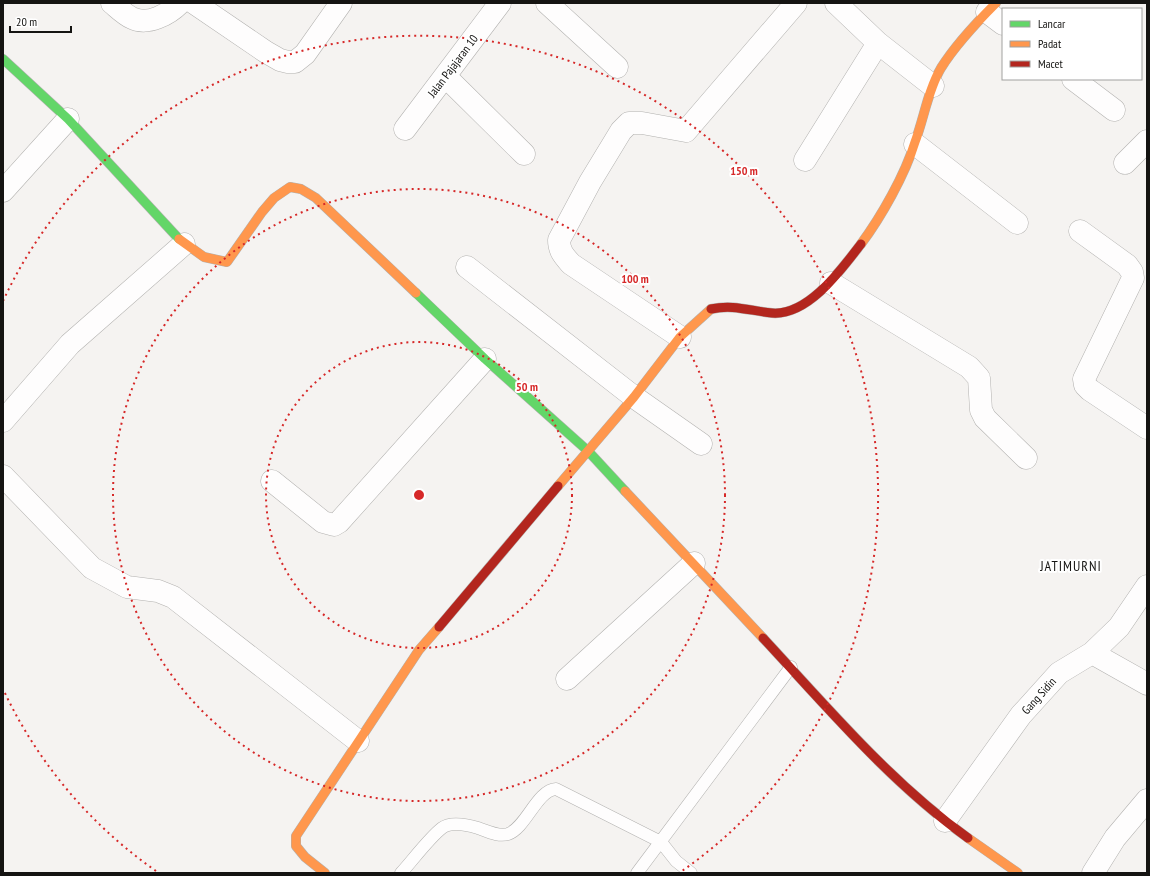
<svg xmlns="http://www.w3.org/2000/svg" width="1150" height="876" viewBox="0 0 1150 876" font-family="'PT Sans Narrow',sans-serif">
	<rect width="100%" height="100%" fill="#f5f3f1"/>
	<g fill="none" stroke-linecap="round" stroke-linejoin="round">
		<g stroke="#b2b1af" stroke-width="13">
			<path id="lane" d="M401,873C412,861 430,837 442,828C451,821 468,825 478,828C487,831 498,837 508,834C526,828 537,790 556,789L661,842L676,861L691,873
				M637,873L791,667"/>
		</g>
		<g stroke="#b2b1af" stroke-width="23">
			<path id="street" d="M112,3C118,8 125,15 132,18C148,26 169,14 180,3
				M194,3L266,52L280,60L288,62H295L305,54L341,3
				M547,3L617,67
				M836,3L878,43L933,86
				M987,12L1003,24
				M446,77L524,154
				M1073,79L1114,110
				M405,129L500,3
				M915,144L1017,223
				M805,160L878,43
				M1125,163L1147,141
				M3,191L68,119
				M1080,231L1127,265L1132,272L1133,278L1084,379L1085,385L1090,390L1147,428
				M467,267L634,397L701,444
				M831,283L969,367L979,378L981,410L985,418L1026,458
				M680,337L571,264C564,256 559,251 559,240L590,182L621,131L629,123H642L686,131L796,3
				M3,421L70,344L184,244
				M3,476L92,568L127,587L158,591L173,597L358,741
				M272,481L323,522L334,525L339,522L485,359
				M1092,653L1147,684
				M567,679L694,563
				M945,821L1021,715L1059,673L1092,653L1119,627L1147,586
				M1093,873L1115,838L1147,800"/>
		</g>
		<g stroke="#b2b1af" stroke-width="10">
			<path id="fast" d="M3,59L68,119L179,239
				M416,293L485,359L588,451L625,491"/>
		</g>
		<g stroke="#b2b1af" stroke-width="10">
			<path id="slow" d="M179,239L204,257L227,262L262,212L274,198L290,187L301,189L316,198L416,293
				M861,244C881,217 905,175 915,142C924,118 928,90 941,68C956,44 976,23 996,3
				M558,486L634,397L680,337L711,309
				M625,491L763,638
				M968,838L1018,873
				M325,873L305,857L296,846V836L419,650L439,627"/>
		</g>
		<g stroke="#b2b1af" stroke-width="10">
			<path id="jam" d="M711,309C734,304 750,311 772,313C808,316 841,270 861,244
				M439,627L558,486
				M763,638C828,708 890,782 968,838"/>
		</g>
		<use href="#lane" stroke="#fefdfd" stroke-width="12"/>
		<use href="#street" stroke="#fefdfd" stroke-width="22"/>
		<use href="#fast" stroke="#63d668" stroke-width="9"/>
		<use href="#slow" stroke="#ff974d" stroke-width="9"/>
		<use href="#jam" stroke="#b3261e" stroke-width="9"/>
	</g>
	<g fill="none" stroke="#d62828" stroke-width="2" stroke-dasharray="2 4">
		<circle cx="419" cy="495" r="153"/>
		<circle cx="419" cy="495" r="306"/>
		<path d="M156 871A459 459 0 0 1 3 689M3 301A459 459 0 1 1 682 871"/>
	</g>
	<g text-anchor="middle" stroke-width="4" stroke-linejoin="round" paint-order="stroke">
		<g font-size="12" fill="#151412" stroke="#fff">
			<text transform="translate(453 66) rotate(-53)" y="4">Jalan Pajajaran 10</text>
			<text transform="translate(1039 696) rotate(-48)" y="4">Gang Sidin</text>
		</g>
		<g font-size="14" letter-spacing="1" fill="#151412" stroke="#fff">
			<text x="1071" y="571">JATIMURNI</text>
		</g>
	</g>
	<circle cx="419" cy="495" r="6" fill="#d62828" stroke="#fff" stroke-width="2"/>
	<g font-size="12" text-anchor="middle" font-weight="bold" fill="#d62828" stroke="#fff" stroke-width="4" stroke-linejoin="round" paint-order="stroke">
		<text x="744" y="175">150 m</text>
		<text x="635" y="283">100 m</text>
		<text x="527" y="391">50 m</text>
	</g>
	<rect width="1150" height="876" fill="none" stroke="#151412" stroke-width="8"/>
	<rect x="1002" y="8" width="140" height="72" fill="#ffffff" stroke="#a1a1a0"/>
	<rect x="1010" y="21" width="20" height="6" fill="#63d668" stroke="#a1a1a0"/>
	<text x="1038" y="28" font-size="12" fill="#151412">Lancar</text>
	<rect x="1010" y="41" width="20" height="6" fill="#ff974d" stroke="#a1a1a0"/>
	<text x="1038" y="48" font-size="12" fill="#151412">Padat</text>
	<rect x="1010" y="61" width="20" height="6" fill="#b3261e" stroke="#a1a1a0"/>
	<text x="1038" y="68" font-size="12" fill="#151412">Macet</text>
	<path d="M10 26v6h61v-6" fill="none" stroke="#151412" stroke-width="2"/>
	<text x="16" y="26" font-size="12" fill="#151412" stroke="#ffffff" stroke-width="3" paint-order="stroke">20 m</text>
</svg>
